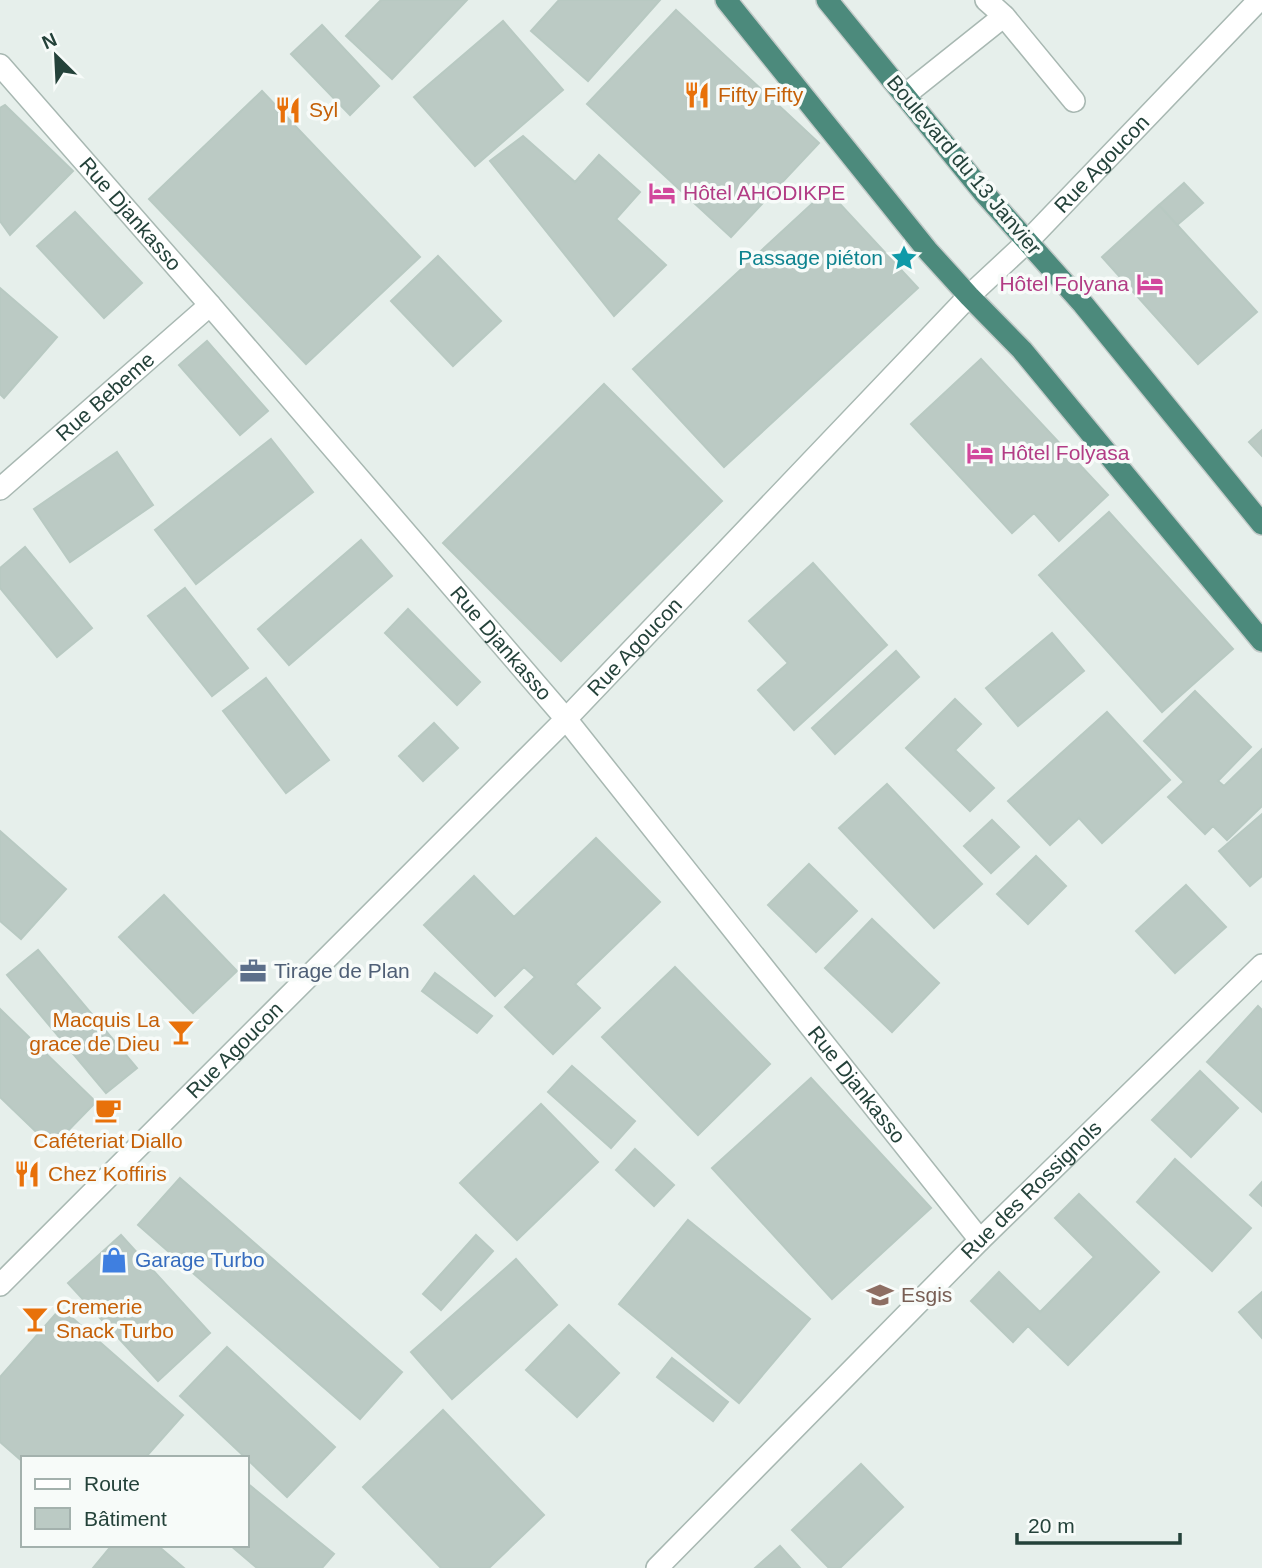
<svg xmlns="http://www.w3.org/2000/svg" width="1262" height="1568" viewBox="0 0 1262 1568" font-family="Helvetica,sans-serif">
	<rect width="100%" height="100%" fill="#e6efeb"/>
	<path fill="#bbcac4" stroke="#b8c9c2" stroke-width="2" d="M381,0H467L392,79L346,36Z
		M559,0H660L588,81L531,31Z
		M676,10L819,143L731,237L587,104Z
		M503,21L563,90L475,166L414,97Z
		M322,25L379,86L350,115L291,54Z
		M262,91L420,257L306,364L149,199Z
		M5,105L73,171L10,235L0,221V108Z
		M523,136L575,182L599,155L640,192L616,219L666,265L614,316L490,161Z
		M1184,183L1203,203L1177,225L1159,205Z
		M827,190L918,288L724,467L633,369Z
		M1159,205L1257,312L1198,364L1102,257Z
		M75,212L142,283L104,318L37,246Z
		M438,256L501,321L453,366L391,301Z
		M0,288L57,337L4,398L0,394Z
		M207,341L268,411L240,435L179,365Z
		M981,359L1108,495L1059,541L1034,513L1012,533L911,424Z
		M604,384L722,501L561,661L443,543Z
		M1262,430V456L1249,442Z
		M271,439L313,492L196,584L155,530Z
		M117,452L153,505L70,562L34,509Z
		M1109,512L1233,649L1162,712L1039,575Z
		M361,540L392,576L289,665L258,629Z
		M25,547L92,628L57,657L0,588V568Z
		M813,563L887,645L794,730L758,690L788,663L749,621Z
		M185,588L248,668L212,696L148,616Z
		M408,609L480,682L457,705L385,633Z
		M1052,633L1084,671L1018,726L986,688Z
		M896,651L919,677L835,754L812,728Z
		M266,678L329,760L286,793L223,711Z
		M1195,691L1251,747L1218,781L1224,786L1262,749V806L1227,840L1213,826L1205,834L1168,797L1184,782L1144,741Z
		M955,699L981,724L955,750L994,788L970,811L906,748Z
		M1107,712L1170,780L1102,843L1079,818L1050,845L1008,801Z
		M434,723L458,748L423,781L399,756Z
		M887,784L982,884L934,928L839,828Z
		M1262,814V876L1250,886L1219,851Z
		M992,820L1019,847L991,873L964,846Z
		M0,831L66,889L21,939L0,921Z
		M596,838L660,902L575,984L600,1008L553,1054L505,1007L535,977L524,967L495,996L424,925L474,876L514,917Z
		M1036,856L1066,886L1028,924L997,894Z
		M809,864L857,911L816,952L768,905Z
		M1186,885L1226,927L1175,973L1136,931Z
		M164,895L237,971L193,1013L119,937Z
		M872,919L939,983L892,1032L825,968Z
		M38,950L137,1068L106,1093L7,975Z
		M675,967L770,1064L698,1135L602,1037Z
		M435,973L492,1016L477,1033L422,991Z
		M1258,1006L1262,1010V1112L1207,1062Z
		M0,1009L96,1102L52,1147L0,1097Z
		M572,1066L635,1121L611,1148L548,1092Z
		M1200,1071L1238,1108L1191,1157L1152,1120Z
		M811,1078L931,1208L832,1299L712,1168Z
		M541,1104L598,1162L517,1240L460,1183Z
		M635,1149L674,1185L654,1206L616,1170Z
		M1175,1159L1251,1228L1212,1271L1137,1202Z
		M180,1178L402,1372L360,1419L138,1225Z
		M1262,1182V1206L1250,1195Z
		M1079,1194L1159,1272L1068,1365L1028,1326L1013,1342L971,1301L999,1272L1040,1312L1094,1257L1055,1218Z
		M688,1220L810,1319L739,1403L619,1304Z
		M121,1235L210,1333L158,1381L68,1283Z
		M476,1235L493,1251L441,1310L423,1294Z
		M516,1259L557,1305L452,1399L411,1352Z
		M1262,1292V1338L1239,1312Z
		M61,1308L183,1415L145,1458H23V1462L0,1442V1377Z
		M569,1325L619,1373L577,1417L526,1370Z
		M227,1347L335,1447L287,1497L180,1396Z
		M672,1358L728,1402L713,1421L657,1377Z
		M443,1410L544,1515L489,1568H441L363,1487Z
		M861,1464L903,1507L840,1568H829L792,1530Z
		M247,1483L334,1554L322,1568H257L230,1545H247Z
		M112,1545H157L184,1568H93Z
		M780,1546L800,1568H755Z"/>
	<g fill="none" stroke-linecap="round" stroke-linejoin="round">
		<g stroke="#a8b8b2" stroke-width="24">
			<path id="service" d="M986,0L1004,16
				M905,95L1004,16L1074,101"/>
		</g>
		<g stroke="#a8b8b2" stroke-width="24">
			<g id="minor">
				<path id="s1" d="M0,65L210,305L566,719L980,1240"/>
				<path id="s2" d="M0,489L210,305"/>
				<path id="s3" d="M0,1285L566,719L969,296L1027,242L1259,0"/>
				<path id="s4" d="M657,1568L980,1240L1262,965"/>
			</g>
		</g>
		<g stroke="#c2cac8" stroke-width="24">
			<path id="trunk" d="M726,0L928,251L969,296L1022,350L1262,641
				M827,0L984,193L1083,304L1262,524"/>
		</g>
		<use href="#service" stroke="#fff" stroke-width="21"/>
		<use href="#minor" stroke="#fff" stroke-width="21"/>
		<use href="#trunk" stroke="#4c8a7c" stroke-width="21"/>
	</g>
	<defs>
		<g id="restaurant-bare" transform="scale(2.1)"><path d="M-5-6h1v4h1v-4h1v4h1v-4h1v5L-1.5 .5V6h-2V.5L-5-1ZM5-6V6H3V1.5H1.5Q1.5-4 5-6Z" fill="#e8710a" stroke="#f7fbf9" stroke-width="2.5" paint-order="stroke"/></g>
		<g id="hotel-bare" transform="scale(2.1)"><path d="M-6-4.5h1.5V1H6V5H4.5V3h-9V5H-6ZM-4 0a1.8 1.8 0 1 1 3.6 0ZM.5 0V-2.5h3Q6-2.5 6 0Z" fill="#d1479c" stroke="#f7fbf9" stroke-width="2.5" paint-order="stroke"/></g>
		<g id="sight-bare" transform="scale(2.1)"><path d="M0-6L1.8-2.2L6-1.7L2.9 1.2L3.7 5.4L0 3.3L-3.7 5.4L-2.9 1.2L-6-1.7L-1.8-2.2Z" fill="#0f9aa8" stroke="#f7fbf9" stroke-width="2.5" paint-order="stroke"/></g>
		<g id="office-bare" transform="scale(2.1)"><path d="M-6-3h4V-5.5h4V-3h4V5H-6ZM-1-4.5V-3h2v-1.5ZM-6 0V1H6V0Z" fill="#5c6f8a" stroke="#f7fbf9" stroke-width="2.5" paint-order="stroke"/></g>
		<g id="bar-bare" transform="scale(2.1)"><path d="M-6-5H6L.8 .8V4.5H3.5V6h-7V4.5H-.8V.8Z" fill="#e8710a" stroke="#f7fbf9" stroke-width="2.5" paint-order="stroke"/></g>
		<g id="cafe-bare" transform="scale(2.1)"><path d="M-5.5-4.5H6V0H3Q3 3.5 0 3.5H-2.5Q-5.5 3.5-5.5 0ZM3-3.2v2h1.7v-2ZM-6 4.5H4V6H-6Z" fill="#e8710a" stroke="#f7fbf9" stroke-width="2.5" paint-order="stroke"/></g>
		<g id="shop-bare" transform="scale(2.1)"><path d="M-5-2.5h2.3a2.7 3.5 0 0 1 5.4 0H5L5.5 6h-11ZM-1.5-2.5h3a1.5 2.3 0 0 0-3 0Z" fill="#3f7fe0" stroke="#f7fbf9" stroke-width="2.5" paint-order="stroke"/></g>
		<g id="university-bare" transform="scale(2.1)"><path d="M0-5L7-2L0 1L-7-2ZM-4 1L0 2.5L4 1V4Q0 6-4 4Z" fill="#8d6e63" stroke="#f7fbf9" stroke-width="2.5" paint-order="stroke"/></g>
	</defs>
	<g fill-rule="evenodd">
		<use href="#restaurant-bare" x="697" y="95"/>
		<use href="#restaurant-bare" x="288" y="110"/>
		<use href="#hotel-bare" x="662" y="193"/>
		<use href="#sight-bare" x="904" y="258"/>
		<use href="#hotel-bare" x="1150" y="284"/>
		<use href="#hotel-bare" x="980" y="453"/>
		<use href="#office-bare" x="253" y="971"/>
		<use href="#bar-bare" x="181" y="1032"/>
		<use href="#cafe-bare" x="108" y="1110"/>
		<use href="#restaurant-bare" x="27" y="1174"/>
		<use href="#shop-bare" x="114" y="1260"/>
		<use href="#university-bare" x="880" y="1295"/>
		<use href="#bar-bare" x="35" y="1319"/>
	</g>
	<g text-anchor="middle" stroke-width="7" stroke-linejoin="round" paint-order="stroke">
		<g font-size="21" fill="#c56008" stroke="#f7fbf9" text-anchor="start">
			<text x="718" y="102">Fifty Fifty</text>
			<text x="309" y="117">Syl</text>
			<text x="160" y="1027" text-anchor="end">Macquis La<tspan x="160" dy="24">grace de Dieu</tspan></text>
			<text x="108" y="1148" text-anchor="middle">Caféteriat Diallo</text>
			<text x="48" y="1181">Chez Koffiris</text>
			<text x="56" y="1314">Cremerie<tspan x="56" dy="24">Snack Turbo</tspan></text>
		</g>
		<g font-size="21" fill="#24423a" stroke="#f7fbf9">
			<text dy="7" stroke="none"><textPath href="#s3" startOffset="1572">Rue Agoucon</textPath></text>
			<text transform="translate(964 165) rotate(50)" y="7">Boulevard du 13 Janvier</text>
			<text dy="7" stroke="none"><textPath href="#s1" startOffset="198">Rue Djankasso</textPath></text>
			<text dy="7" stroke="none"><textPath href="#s2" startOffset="140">Rue Bebeme</textPath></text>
			<text dy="7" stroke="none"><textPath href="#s1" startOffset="765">Rue Djankasso</textPath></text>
			<text dy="7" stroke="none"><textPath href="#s3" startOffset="900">Rue Agoucon</textPath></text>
			<text dy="7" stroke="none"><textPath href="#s3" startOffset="332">Rue Agoucon</textPath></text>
			<text dy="7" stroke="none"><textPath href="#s1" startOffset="1332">Rue Djankasso</textPath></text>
			<text dy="7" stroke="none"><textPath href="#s4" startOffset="532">Rue des Rossignols</textPath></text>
		</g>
		<g font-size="21" fill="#b23c85" stroke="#f7fbf9" text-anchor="start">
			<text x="683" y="200">Hôtel AHODIKPE</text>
			<text x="1129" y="291" text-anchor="end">Hôtel Folyana</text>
			<text x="1001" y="460">Hôtel Folyasa</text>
		</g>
		<g font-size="21" fill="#0d838f" stroke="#f7fbf9" text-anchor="end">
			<text x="883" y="265">Passage piéton</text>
		</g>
		<g font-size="21" fill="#4e5e75" stroke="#f7fbf9" text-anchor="start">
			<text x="274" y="978">Tirage de Plan</text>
		</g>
		<g font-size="21" fill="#366cbe" stroke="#f7fbf9" text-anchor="start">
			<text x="135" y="1267">Garage Turbo</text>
		</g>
		<g font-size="21" fill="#785e54" stroke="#f7fbf9" text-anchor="start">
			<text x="901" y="1302">Esgis</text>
		</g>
	</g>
	<rect x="21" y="1456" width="228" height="91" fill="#f7fbf9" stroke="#a3b1ad" stroke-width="2"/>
	<rect x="35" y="1479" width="35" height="10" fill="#ffffff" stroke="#a3b1ad" stroke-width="2"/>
	<text x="84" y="1491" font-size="21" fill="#24423a">Route</text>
	<rect x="35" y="1508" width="35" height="21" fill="#bbcac4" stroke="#a3b1ad" stroke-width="2"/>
	<text x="84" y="1526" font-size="21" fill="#24423a">Bâtiment</text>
	<g transform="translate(56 56) rotate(336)" stroke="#f7fbf9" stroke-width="5" paint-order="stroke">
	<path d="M0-5L12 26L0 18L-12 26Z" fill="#24423a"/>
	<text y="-10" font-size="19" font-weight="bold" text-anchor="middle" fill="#24423a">N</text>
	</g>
	<path d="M1017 1533v10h163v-10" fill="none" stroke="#24423a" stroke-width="3.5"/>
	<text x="1028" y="1533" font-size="21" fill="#24423a" stroke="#f7fbf9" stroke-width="5" paint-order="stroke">20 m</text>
</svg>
